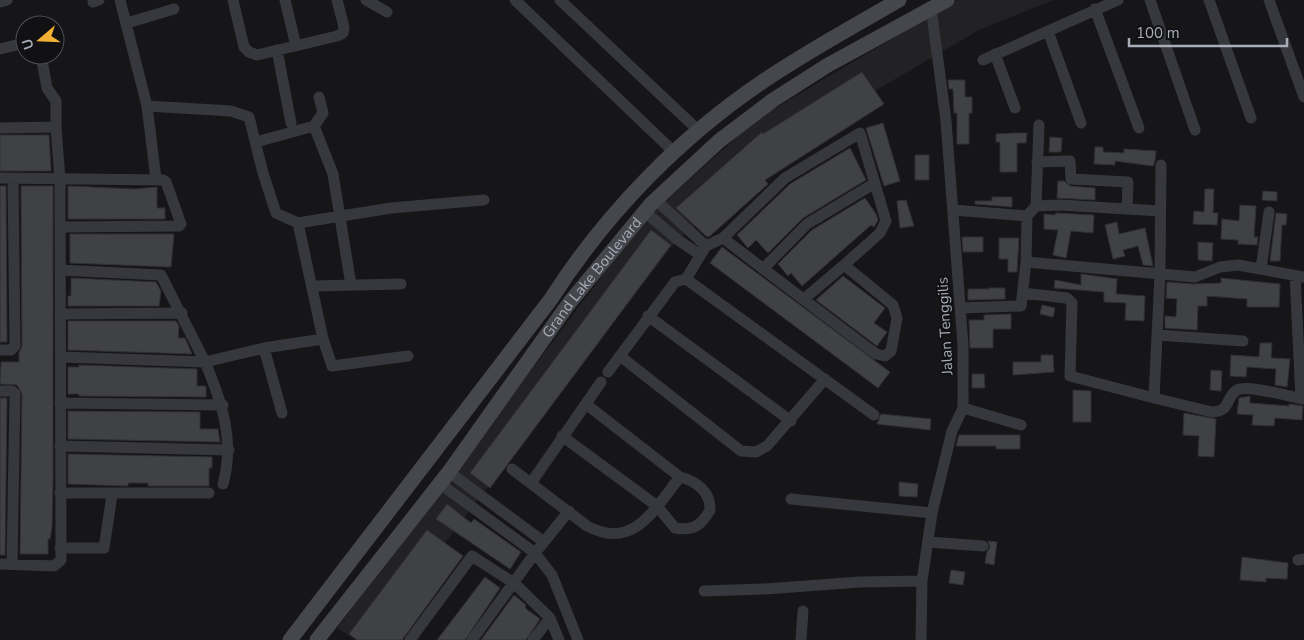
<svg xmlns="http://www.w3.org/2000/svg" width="1304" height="640" viewBox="0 0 1304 640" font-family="'Nunito Sans',sans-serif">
	<rect width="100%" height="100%" fill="#161618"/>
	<path fill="#222225" d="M957,0H1053L979,30L875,91L776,153L671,247L371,640H357L337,628L644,220L757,119Z"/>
	<path fill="#404145" stroke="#303034" d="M862,72L884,104L765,180L768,184L710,236L707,237L676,208L762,132L763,134Z
		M948,80H965V97H972V113H969V144H957V113H954L953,89H949Z
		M883,123L900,181L884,186L866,128Z
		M1015,133H1027L1026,143H1017V172H1000V142H996V134Z
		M0,135H49L51,171H0Z
		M1050,137L1062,138L1061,152H1049Z
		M1095,147H1103V152L1124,153V149L1156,151L1155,161L1153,166L1115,161V165L1094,164Z
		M850,148L866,180L803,218L768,253L756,240L748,248L737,235L790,184Z
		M915,155H929V180H915Z
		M1058,181H1064L1070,186L1095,188V200L1057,198Z
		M0,186H6L7,342H0Z
		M21,186H53V484L52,527L50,539H48V554H20L22,394L17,385L0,384L1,362H19V353L22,346Z
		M68,186L135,189L157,187V208H165V219H68Z
		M1205,189H1214L1213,213H1218L1217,225L1193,224L1194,211L1204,212Z
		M1263,191L1277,192V201L1262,200Z
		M992,197H1012V207L975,204V201H992Z
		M865,198L876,214L878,220L874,227L871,225L802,286L791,273L788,276L778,264L812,230Z
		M906,200L914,226L900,228L897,201Z
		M1240,205L1256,206L1254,237H1258L1257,245L1238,244V240L1221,239L1222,219L1239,221Z
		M1056,213L1094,215L1093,233L1071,231L1066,258L1053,255L1058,230L1044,229V214L1055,215Z
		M1276,213L1287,214L1286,225H1282L1280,261H1270Z
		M1117,222L1119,234L1145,228L1153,266L1143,265L1138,246L1123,250L1125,256L1113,259L1105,225Z
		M651,230L671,245L490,488L470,473Z
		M70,234H174L171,267L70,263Z
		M962,237H983V252H963Z
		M999,238H1019L1017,272H1008V259H999Z
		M1198,242L1213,243L1212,261L1198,260Z
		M722,247L890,372L878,388L710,263Z
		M1081,274L1117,279L1116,294L1145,296L1144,321L1125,320L1126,303L1104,302V292L1054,288L1055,280L1081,285Z
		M843,276L885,308L874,323L887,332L877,346L816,300Z
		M71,278L156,282L161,291L159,306H68V296H71Z
		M1221,278L1280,284L1279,307H1247V299L1207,296V306H1198L1197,330L1165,328V316L1176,317L1177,299L1166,298L1167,282L1194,284L1221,283Z
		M989,288H1005V299L968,300V289H989Z
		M1042,305L1055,308L1053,317L1040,314Z
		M1011,314V329H993V348H970L969,320H984V315Z
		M68,321H176L179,326L178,338H185L192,354L68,350Z
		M1260,343H1272L1271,358L1290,359L1287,387L1275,385L1276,369L1247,367L1246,377L1230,376L1231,355L1259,357Z
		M1041,355H1053L1054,372L1013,375V362H1041Z
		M79,365L197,369V386H206V397L79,396V394H68V367H79Z
		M1211,370L1222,371L1221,391L1210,390Z
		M972,374H984L985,388H972Z
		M1073,390L1091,391V422H1073Z
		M1250,396V403L1289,406V404L1303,406L1302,420L1275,418L1274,426L1252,425L1253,415L1237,414L1239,398Z
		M0,398H7L5,555H0Z
		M68,411L200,412V429H218L220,442L68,439Z
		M1184,413L1216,419L1214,457L1198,456L1199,436L1183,435Z
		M881,414L931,419L930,430L877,424Z
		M959,435H1020V449H996V446H956Z
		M68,454L212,457V468H209V486H148V483H128V486L68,484Z
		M899,482L918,484L917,497L899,496Z
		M447,504L471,523L474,519L521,552L510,569L436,519Z
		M427,530L463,556L402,640H357L349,634Z
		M988,541L997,542L994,565L985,563L987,552L990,547Z
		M1242,557L1288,563L1287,579L1266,578V582L1240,580Z
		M951,570L965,572L963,585L949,583Z
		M485,577L500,588L465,640H437Z
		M514,595L526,605L525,608L540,619L526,640H481Z"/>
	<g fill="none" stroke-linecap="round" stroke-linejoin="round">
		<path stroke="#37383d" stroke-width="11" d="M233,0L244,47L249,52L257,55L337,36L343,33L344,27L337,0
			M285,0L296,46
			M366,0L387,12
			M515,0L675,153
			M560,0L699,131
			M1150,0L1195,130
			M1209,0L1251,118
			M1269,0L1304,97
			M0,2L7,0
			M93,2L99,0
			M1095,9L1139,128
			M127,23L174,9
			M1048,31L1081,123
			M0,49L25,43
			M277,50L291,123
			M995,54L1015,108
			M983,60L1118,0
			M147,106L156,179
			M314,126L333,174L351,285
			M0,128L56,127
			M256,142L314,126L323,113L319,97
			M1037,162L1070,161L1071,179L1128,182L1127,209
			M0,178L163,180L166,182L181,224L179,226L61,227
			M656,200L706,246
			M1036,206L1039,125
			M953,210L1027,216L1036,206L1060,205L1160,211
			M644,211L678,240L699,254
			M298,223L391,208L484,200
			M723,238L785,178L860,133L886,221L880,233L844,265
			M1026,262L1195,277L1220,267L1238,265L1304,277
			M763,269L807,224L875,183
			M1261,269L1269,212
			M60,270L161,275L205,362L264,348L323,339L298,223L276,213L263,173L249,117L231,111L147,106L120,0
			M1295,276L1301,398
			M686,279L706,246L723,238C774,277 825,316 876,354L885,356L891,351L897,318L893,305L844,265L804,299
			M314,286L401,284
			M1023,293L1067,298L1072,303L1070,376L1154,398L1160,274L1161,165
			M960,308L1021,306L1026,262L1027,216
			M60,314L182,313
			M648,316L791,421
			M1158,335L1243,341
			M323,339L332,366L408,356
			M264,348L282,413
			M0,350H11L15,346L13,178
			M620,356L741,451L756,452L767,446L825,379
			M61,357L205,362C222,402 235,441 223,484
			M608,372L675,282L686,279L874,415
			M0,391H12L15,394L12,564
			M1154,398L1212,412C1232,411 1225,397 1237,390C1247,384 1291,397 1304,399
			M60,403L223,405
			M587,405L680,477
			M963,408L1021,425
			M60,446L229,450
			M512,469L587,526C634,551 654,509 680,477C696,481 711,492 710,510C701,526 693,531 675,528L657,506L562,436
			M449,472L544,542
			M439,483L535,553L552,575L578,640
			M531,483L601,382
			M60,493H209
			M791,499L932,513
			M928,542L983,546
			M60,548H104L112,495
			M1298,560L1304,559
			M0,564L54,566L61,560L60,180L56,127V101L47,88L41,55
			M704,591L765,589L860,582L922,581
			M550,618L559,640
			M410,640L472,556L514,583L550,618L533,640
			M472,640L535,553L569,511
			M801,640L803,611
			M921,640L922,581L932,513L952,431L963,408V345L946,121L931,7"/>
		<g stroke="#45474d" stroke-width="15">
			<path d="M290,640L551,299C606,213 680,137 765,80C808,51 854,26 899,0"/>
			<path id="s1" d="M317,640L449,472L570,302L651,204L719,141L773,100L828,65L947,0"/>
		</g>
	</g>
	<g text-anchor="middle" stroke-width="4" stroke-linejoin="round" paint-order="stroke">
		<g font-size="15" fill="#a8adb8" stroke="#111113">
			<text dy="5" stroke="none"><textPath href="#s1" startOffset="455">Grand Lake Boulevard</textPath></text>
			<text transform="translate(945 326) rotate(-93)" y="5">Jalan Tenggilis</text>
		</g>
	</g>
	<g transform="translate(40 40) rotate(251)"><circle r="24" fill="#111113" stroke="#4d4f55"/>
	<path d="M0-4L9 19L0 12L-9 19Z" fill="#f2b134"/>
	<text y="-8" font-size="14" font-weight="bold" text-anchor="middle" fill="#a8adb8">U</text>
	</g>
	<path d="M1129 38v8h158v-8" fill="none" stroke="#a8adb8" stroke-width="2.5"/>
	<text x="1136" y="38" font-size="15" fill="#a8adb8" stroke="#111113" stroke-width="4" paint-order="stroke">100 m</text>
</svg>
